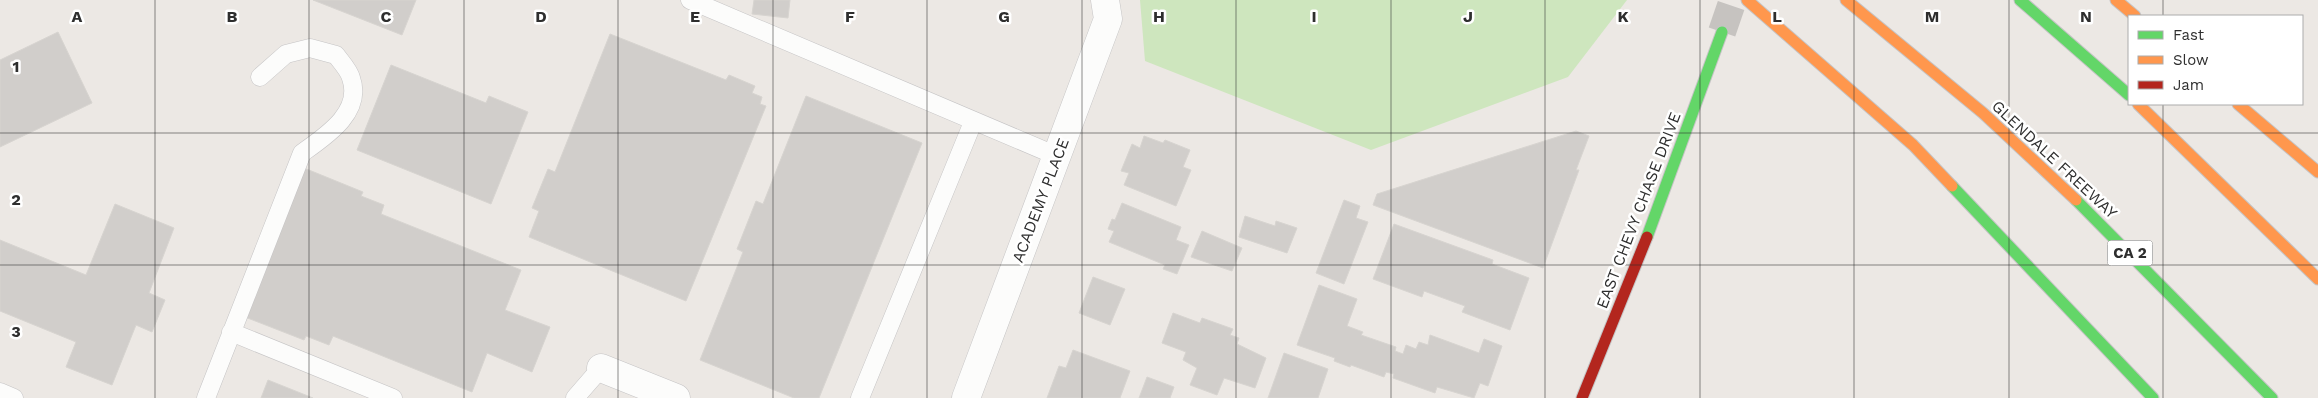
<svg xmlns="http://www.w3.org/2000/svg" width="2318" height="398" viewBox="0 0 2318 398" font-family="'Work Sans',sans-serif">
	<rect width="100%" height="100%" fill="#ece8e4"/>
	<path fill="#cee6be" d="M1140,0H1627L1568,77L1371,150L1145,61Z"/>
	<path fill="#d1cecb" stroke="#d7d4d0" d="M313,0H416L402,35Z
		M754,0H790L788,18L752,14Z
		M58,32L92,103L0,147V60Z
		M610,34L726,80L729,75L755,86L752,93L762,97L760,104L766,106L686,301L529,237L539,211L532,208L548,169L555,172Z
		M391,65L486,103L489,96L528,112L491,204L357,150Z
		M806,96L922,143L819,398H794L700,360L743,252L737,249L756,201L763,204Z
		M1576,131L1589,136L1576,170H1579L1543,268L1373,205L1377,194Z
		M1144,136L1163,143L1165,140L1190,150L1183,167L1191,170L1176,206L1124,185L1129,173L1121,171L1132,144L1140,148Z
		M304,168L363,192L361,196L384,205L381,214L521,270L505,310L550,327L532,372L487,353L472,392L333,336L329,345L306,336L304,340L245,317Z
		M1344,200L1360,206L1356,218L1368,222L1344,284L1316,273Z
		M1122,203L1181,227L1176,240L1189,245L1177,274L1163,269L1165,265L1109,242L1114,231L1108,229L1112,219L1115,220Z
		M115,204L174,228L149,293L165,300L152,332L136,325L112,385L66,367L76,342L0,311V240L86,275Z
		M1245,216L1275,226L1276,221L1297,228L1287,253L1239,237Z
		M1394,224L1493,260L1492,264L1529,278L1510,330L1462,312L1465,306L1424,291L1422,297L1373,279Z
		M1202,231L1242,248L1232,271L1191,257Z
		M1093,277L1125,289L1110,325L1079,313Z
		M1319,285L1357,299L1347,326L1363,332L1361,335L1396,347L1395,351L1403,354L1406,345L1416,349L1419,342L1428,345L1430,335L1479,353L1484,339L1502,346L1488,386L1480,383L1474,398L1437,387L1435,393L1393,378L1394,374L1386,372L1384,377L1351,365L1350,367L1334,361L1335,358L1297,345Z
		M1173,313L1200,323L1202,318L1233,329L1230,335L1239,338L1237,344L1266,358L1255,388L1224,378L1217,395L1190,385L1197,368L1183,360L1186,352L1162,343Z
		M1073,350L1130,371L1120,398H1047L1059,366L1066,368Z
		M1284,353L1328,369L1318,398H1268Z
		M1147,377L1174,387L1170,398H1139Z
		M268,380L313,398H261Z"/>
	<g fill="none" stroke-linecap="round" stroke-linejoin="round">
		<path stroke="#c6c3c0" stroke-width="28" stroke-dasharray="28 14" stroke-linecap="butt" d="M1722,32L1733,0"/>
		<g stroke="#c5c4c5" stroke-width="19">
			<path id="lane" d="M690,0L1057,156
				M231,332L393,398
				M0,392L14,398
				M206,398L302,153C326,136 363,112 351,78C349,70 341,62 336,55L310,48L286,54L260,77
				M575,398L601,368
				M860,398L973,122"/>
		</g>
		<g stroke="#c5c4c5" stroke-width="29">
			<path id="street" d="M601,368L676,398
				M966,398L1108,19L1105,0"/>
		</g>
		<g stroke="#c5c4c5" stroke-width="13">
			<path id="fast" d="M2020,0L2129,95
				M1952,186L2153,398
				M2076,200L2272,398
				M1647,237L1722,32"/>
		</g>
		<g stroke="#c5c4c5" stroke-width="13">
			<path id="slow" d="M1747,0L1913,145L1952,186
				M1846,0L1983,113L2076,200
				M2116,0L2135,16
				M2138,104L2318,279
				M2238,104L2318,172"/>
		</g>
		<g stroke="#c5c4c5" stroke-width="13">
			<path id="jam" d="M1582,398L1647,237"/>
		</g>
		<use href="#lane" stroke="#fcfcfb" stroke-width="18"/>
		<use href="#street" stroke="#fcfcfb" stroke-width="28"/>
		<use href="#fast" stroke="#63d668" stroke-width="11"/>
		<use href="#slow" stroke="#ff974d" stroke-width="11"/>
		<use href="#jam" stroke="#b3261e" stroke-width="11"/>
	</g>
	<path fill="none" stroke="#2e2e2e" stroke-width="1" stroke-opacity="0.55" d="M155,0V398M309,0V398M464,0V398M618,0V398M773,0V398M927,0V398M1082,0V398M1236,0V398M1391,0V398M1545,0V398M1700,0V398M1854,0V398M2009,0V398M2163,0V16M2163,104V398M0,133H2318M0,265H2318"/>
	<g text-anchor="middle" stroke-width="5" stroke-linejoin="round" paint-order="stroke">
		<rect fill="#fff" stroke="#6d6d6d" stroke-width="1" x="2107.5" y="240.5" width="45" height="25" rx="4"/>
		<g font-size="15" font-weight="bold" fill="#2e2e2e">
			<text x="2130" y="258">CA 2</text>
		</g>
		<g font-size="16" fill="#2e2e2e" stroke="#fff">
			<text transform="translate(2055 159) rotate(43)" y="6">GLENDALE FREEWAY</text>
			<text transform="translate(1040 200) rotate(-69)" y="6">ACADEMY PLACE</text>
			<text transform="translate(1638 210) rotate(-69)" y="6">EAST CHEVY CHASE DRIVE</text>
		</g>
	</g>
	<g font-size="16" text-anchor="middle" font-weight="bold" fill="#2e2e2e" stroke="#fff" stroke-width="5" stroke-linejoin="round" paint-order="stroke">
		<text x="77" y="22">A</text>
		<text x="232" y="22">B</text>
		<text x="386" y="22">C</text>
		<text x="541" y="22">D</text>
		<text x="695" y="22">E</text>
		<text x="850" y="22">F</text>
		<text x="1004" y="22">G</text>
		<text x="1159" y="22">H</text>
		<text x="1314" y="22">I</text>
		<text x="1468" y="22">J</text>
		<text x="1623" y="22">K</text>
		<text x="1777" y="22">L</text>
		<text x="1932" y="22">M</text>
		<text x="2086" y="22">N</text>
		<text x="16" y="72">1</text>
		<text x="16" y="205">2</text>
		<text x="16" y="337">3</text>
	</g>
	<rect x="2128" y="15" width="175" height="90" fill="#ffffff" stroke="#ababab"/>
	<rect x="2138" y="31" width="25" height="8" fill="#63d668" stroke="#ababab"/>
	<text x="2173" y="40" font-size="15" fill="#2e2e2e">Fast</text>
	<rect x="2138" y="56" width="25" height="8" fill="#ff974d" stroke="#ababab"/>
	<text x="2173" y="65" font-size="15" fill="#2e2e2e">Slow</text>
	<rect x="2138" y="81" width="25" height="8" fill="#b3261e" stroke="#ababab"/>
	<text x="2173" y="90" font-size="15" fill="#2e2e2e">Jam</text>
</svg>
